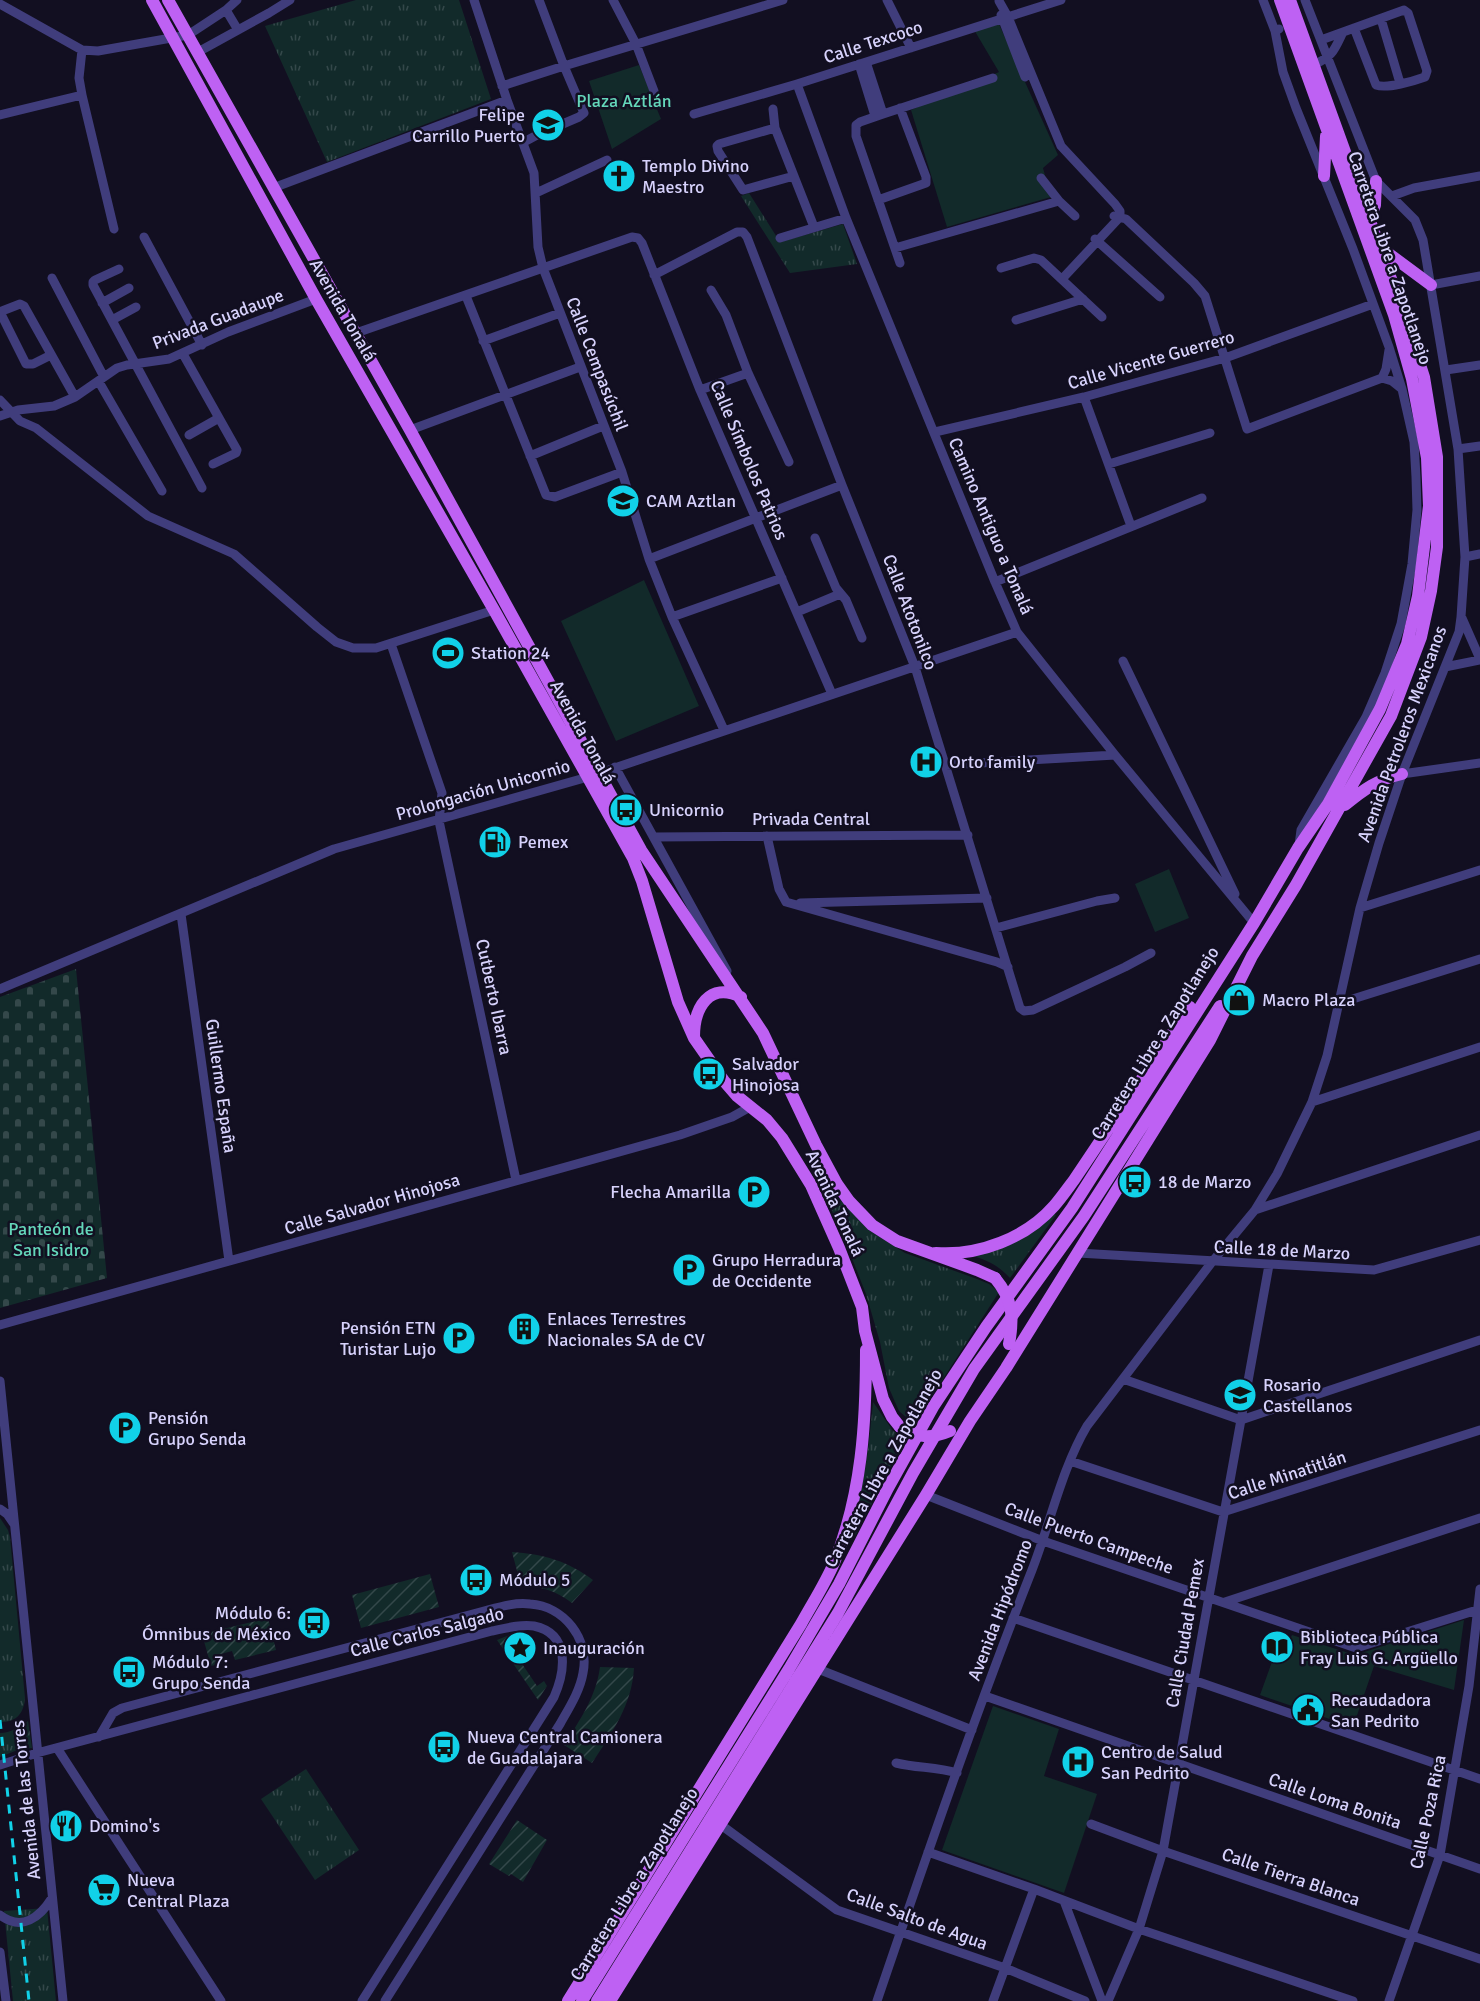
<svg xmlns="http://www.w3.org/2000/svg" width="1480" height="2001" viewBox="0 0 1480 2001" font-family="Signika,sans-serif">
	<defs>
		<pattern id="grass-tufts" width="24" height="20" patternUnits="userSpaceOnUse" patternTransform="scale(1.5)"><rect width="24" height="20" fill="#122a2a"/><path d="M3 7l-1-3M5 7V3M7 7l1-3M15 17l-1-3M17 17v-4M19 17l1-3" fill="none" stroke="#34484a"/></pattern>
		<pattern id="cemetery-stones" width="16" height="16" patternUnits="userSpaceOnUse" patternTransform="scale(1.5)"><rect width="16" height="16" fill="#122a2a"/><path d="M2 7V4a2 2 0 0 1 4 0v3zM10 15v-3a2 2 0 0 1 4 0v3z" fill="#34484a"/></pattern>
		<pattern id="garden-furrows" width="10" height="10" patternUnits="userSpaceOnUse" patternTransform="scale(1.5)"><rect width="10" height="10" fill="#122a2a"/><path d="M-1 1l2-2M0 10L10 0M9 11l2-2" fill="none" stroke="#34484a"/></pattern>
	</defs>
	<rect width="100%" height="100%" fill="#120f21"/>
	<path fill="url(#grass-tufts)" d="M356,0H459L491,99L327,162L265,26Z
		M749,193L778,239L784,241L843,224L857,264L790,273L741,196Z
		M839,1199L870,1231L905,1253L977,1279L989,1284L999,1292L914,1424L899,1411L889,1388L880,1342L866,1294L848,1248L831,1209Z
		M1053,1213L1056,1215L1010,1278C999,1266 989,1261 973,1256Z
		M873,1402L893,1431L905,1439L855,1536L850,1533C864,1490 869,1447 873,1402Z
		M0,1518L8,1530L10,1537L25,1698C24,1713 16,1723 0,1722Z
		M28,1721L32,1748L20,1749L0,1757V1733C11,1733 19,1727 28,1721Z
		M306,1769L359,1850L315,1880L261,1799Z
		M47,1908L56,2001H13L4,1911Z"/>
	<path fill="url(#cemetery-stones)" d="M76,969L107,1278L0,1308V997Z"/>
	<path fill="#122a2a" d="M998,22L1058,155L1043,168L1051,197L947,227L911,110L999,72L973,28Z
		M639,65L661,119L612,149L589,81Z
		M644,580L699,706L616,741L561,621Z
		M1169,869L1189,918L1155,932L1135,884Z
		M1464,1620L1454,1690L1374,1666L1353,1727L1260,1695L1273,1659L1282,1656L1292,1635L1355,1655Z
		M993,1706L1059,1729L1044,1776L1097,1794L1064,1893L942,1850Z"/>
	<path fill="url(#garden-furrows)" d="M512,1552C543,1554 568,1561 593,1580L572,1603C556,1591 541,1586 521,1586Z
		M430,1574L439,1607L361,1628L352,1595Z
		M268,1618L276,1650L235,1660L232,1651L221,1654L223,1663L211,1666L202,1634Z
		M512,1634L517,1641L510,1646L537,1686L544,1681L547,1686L538,1700L497,1640Z
		M600,1667L634,1668C632,1705 612,1733 592,1763L564,1745C580,1720 596,1697 600,1667Z
		M517,1820L547,1840L523,1882L511,1874L509,1876L489,1864Z"/>
	<g fill="none" stroke-linecap="round" stroke-linejoin="round">
		<path stroke="#403d7c" stroke-width="9" d="M474,0L507,100L534,173L538,247L543,268L622,472L649,559L672,617L724,730
			M613,0L636,44L654,91
			M887,0L911,48
			M1263,0L1275,31L1279,29
			M999,1L1008,17L1061,146L1115,204L1120,211V217L1062,279
			M0,4L82,50L98,51L188,35L226,10L237,0
			M226,10L238,30
			M1001,15L1025,77
			M1381,19L1400,83
			M1275,31L1283,72L1296,108L1353,249L1389,347L1402,389L1414,442L1416,477L1417,510L1412,564L1401,624L1385,673L1366,717L1301,830L1299,845
			M1321,40L1404,10L1408,13L1427,71L1425,77C1414,81 1387,89 1376,85L1354,28
			M82,50L79,78L82,95L114,229
			M198,52L269,13L290,0
			M866,62L883,114
			M859,64L875,116
			M1313,65C1332,57 1334,51 1342,34
			M797,84L846,218L995,582L1017,632L1115,755L1254,923
			M502,86L564,66L783,0
			M773,109L775,128L814,227
			M694,114L797,84L1061,0
			M0,115L82,95
			M775,128L719,144L717,146L718,151L743,190L794,176
			M524,142L537,135L579,117L584,113L564,66L539,0
			M1041,178L1059,201L1075,216
			M273,188L507,100
			M536,193L607,160
			M1392,196L1414,188L1480,176
			M878,200L926,183V177L900,108
			M1114,216L1126,219L1194,283L1205,296L1247,429L1382,378L1392,381L1402,389
			M144,237L202,345
			M780,238L846,218
			M1095,239L1160,297
			M895,248L1059,201
			M900,263L856,136V125L860,122L883,114L993,78
			M1001,268L1034,258L1041,260L1102,317
			M119,269L95,280L93,282V285L202,488
			M654,275L737,232H743L747,237L842,485L915,667L1020,1008L1024,1011L1033,1010L1125,967L1151,953
			M52,278L104,377
			M1431,285L1480,276
			M711,290L726,315L748,373L789,462
			M466,296L546,495L555,497L622,472
			M102,303L129,288
			M112,320L136,307
			M1016,320L1083,299
			M356,333L632,237L638,238L642,243L700,390L832,694
			M483,341L560,313
			M183,354L237,450L236,453L213,464
			M51,355L33,364H26L1,314L2,311L20,304L24,306L75,397
			M1446,370L1480,365
			M1382,378L1386,369L1389,350
			M99,382L162,491
			M700,390L748,373
			M1084,397L1131,526
			M0,400L20,421L36,428L148,516L234,554L317,627L336,642L353,648H376L494,610
			M0,416L18,410L54,406L75,397L117,368L127,365L169,359L228,332L316,299
			M410,430L580,367
			M935,432L1084,397L1225,358L1373,304
			M189,435L219,418
			M1458,449L1480,446
			M530,456L603,426
			M1109,464L1210,433
			M815,538L836,588L846,600L862,638
			M1465,557L1480,554
			M649,559L842,485
			M995,582L1202,498
			M797,612L840,594
			M672,617L782,578
			M1462,618L1480,659
			M391,644L442,793L439,821L516,1180
			M1123,661L1235,894
			M1445,667L1480,660
			M946,765L1115,755
			M615,767L727,971
			M1402,774L1480,763
			M767,836L779,889L786,902L997,962L1008,967
			M654,837L968,835
			M800,903L987,898
			M1360,908L1480,870
			M181,914L229,1261
			M996,928L1097,901L1115,898
			M0,989L334,849L588,777L1017,632
			M1340,1003L1480,959
			M1312,1102L1480,1047
			M1255,1210L1480,1135
			M1078,1253L1374,1270L1480,1240
			M0,1325L680,1135L732,1117L750,1107
			M1123,1379L1241,1420L1480,1340
			M0,1381L63,2001
			M1070,1461L1223,1512L1480,1430
			M926,1495L1043,1541L1356,1648L1480,1609
			M0,1509L7,1514L14,1524
			M1225,1602L1480,1518
			M1013,1618L1480,1779
			M818,1669L972,1730
			M985,1696L1480,1869
			M99,1737L113,1713L122,1708L484,1611C499,1607 515,1602 530,1604C564,1606 590,1639 583,1673C580,1691 569,1708 560,1724L385,2001
			M57,1748L221,2001
			M896,1763C917,1768 937,1767 957,1773
			M0,1765L37,1753L492,1631C506,1628 521,1624 534,1626C571,1634 565,1672 554,1697L362,2001
			M1091,1824L1163,1851L1480,1959
			M721,1825L837,1910L1005,1968L1085,2001
			M928,1852L1034,1889L1139,1929L1353,2001
			M1064,1901L1102,2001
			M0,1915C22,1932 40,1917 52,1898
			M0,1952L6,2001
			M877,2001C926,1857 976,1712 1032,1570C1050,1524 1062,1468 1087,1426L1212,1262L1255,1210L1277,1174L1312,1102L1327,1056L1360,908L1379,843L1402,774L1459,632L1461,617L1465,557L1458,449L1423,240L1415,220L1376,181L1305,0
			M993,2001L1034,1889
			M1108,2001L1139,1929L1163,1851L1269,1265
			M1389,2001L1440,1855L1469,1686L1480,1589"/>
		<path stroke="#be61f3" stroke-width="12" d="M152,0L316,299L494,610L633,858L642,881L678,1002L694,1038L724,1081L737,1096L767,1120L782,1138L811,1185L839,1248L862,1307L865,1331L883,1399L892,1417L900,1427
			M168,0L410,430L641,850L763,1033L816,1145L837,1184L849,1201L872,1225L897,1241L977,1270L995,1278
			M1324,176L1326,136
			M1370,218L1375,205L1376,181
			M1381,248L1431,285
			M1345,805C1363,790 1378,779 1402,774
			M694,1037C694,1008 709,981 741,997
			M936,1253C979,1256 1026,1238 1054,1206C1061,1198 1068,1188 1074,1180L1190,1007
			M568,2001L801,1624C812,1604 825,1584 834,1563C862,1494 866,1423 866,1350
			M582,2001L789,1669L839,1584L888,1488L933,1407L986,1327L1072,1208L1254,923L1298,848L1328,804L1380,709L1407,644L1418,596L1429,506L1427,458L1412,379L1394,315L1280,0
			M597,2001L838,1613L913,1473L974,1369L1084,1216L1220,1006
			M610,2001L926,1495L970,1421L1006,1368L1210,1040L1252,956L1296,885L1391,716L1421,637L1431,591L1437,547V457L1424,377L1403,312L1290,0"/>
		<path stroke="#11d1e8" stroke-width="3" stroke-dasharray="9 8" stroke-linecap="butt" d="M0,1720L29,2001"/>
		<path stroke="#be61f3" stroke-width="12" d="M995,1278C1013,1300 1014,1316 1009,1344
			M900,1427C917,1438 931,1439 950,1431"/>
	</g>
	<defs>
		<g id="school-disc" transform="scale(1.725)"><circle r="9.5" fill="#11d1e8" stroke="#120f21"/><path d="M0-5L7-2L0 1L-7-2ZM-4 1L0 2.5L4 1V4Q0 6-4 4Z" fill="#111"/></g>
		<g id="church-disc" transform="scale(1.725)"><circle r="9.5" fill="#11d1e8" stroke="#120f21"/><path d="M-1.2-6h2.4v3.5h3.3v2.4h-3.3V6h-2.4V-.1h-3.3v-2.4h3.3Z" fill="#111"/></g>
		<g id="stadium-disc" transform="scale(1.725)"><circle r="9.5" fill="#11d1e8" stroke="#120f21"/><path d="M0-5a6.5 5 0 1 0 0 10a6.5 5 0 1 0 0-10ZM-3.5-1.8h7v3.6h-7Z" fill="#111"/></g>
		<g id="hospital-disc" transform="scale(1.725)"><circle r="9.5" fill="#11d1e8" stroke="#120f21"/><path d="M-5-5h3v3.5h4V-5h3V5h-3V1.5h-4V5h-3Z" fill="#111"/></g>
		<g id="bus-disc" transform="scale(1.725)"><circle r="9.5" fill="#11d1e8" stroke="#120f21"/><path d="M-5-6H5V4H4V6H2V4H-2V6H-4V4H-5ZM-3.5-4V0h7V-4ZM-3.5 1.2v1.5H-2V1.2ZM2 1.2v1.5H3.5V1.2Z" fill="#111"/></g>
		<g id="fuel-disc" transform="scale(1.725)"><circle r="9.5" fill="#11d1e8" stroke="#120f21"/><path d="M-5.5-6h7V0h2V4h1.3V-2.5L3-4.5l.8-.8L6-3V5H2.5V1h-1V6h-7ZM-4.2-4.7v3.2H.2V-4.7Z" fill="#111"/></g>
		<g id="shop-disc" transform="scale(1.725)"><circle r="9.5" fill="#11d1e8" stroke="#120f21"/><path d="M-5-2.5h2.3a2.7 3.5 0 0 1 5.4 0H5L5.5 6h-11ZM-1.5-2.5h3a1.5 2.3 0 0 0-3 0Z" fill="#111"/></g>
		<g id="parking-disc" transform="scale(1.725)"><circle r="9.5" fill="#11d1e8" stroke="#120f21"/><path d="M-3.5-5.5H1a3.5 3.5 0 0 1 0 7H-1V5.5H-3.5ZM-1-3.4V-.6H.8a1.4 1.4 0 0 0 0-2.8Z" fill="#111"/></g>
		<g id="building-disc" transform="scale(1.725)"><circle r="9.5" fill="#11d1e8" stroke="#120f21"/><path d="M-4-6H4V6H1V3H-1V6H-4ZM-2.5-4.3h1.7v1.8h-1.7ZM.8-4.3h1.7v1.8H.8ZM-2.5-1h1.7V.8h-1.7ZM.8-1h1.7V.8H.8Z" fill="#111"/></g>
		<g id="library-disc" transform="scale(1.725)"><circle r="9.5" fill="#11d1e8" stroke="#120f21"/><path d="M-6-4Q-3-5.5-.7-3.5V5Q-3 3-6 4ZM6-4Q3-5.5 .7-3.5V5Q3 3 6 4Z" fill="#111"/></g>
		<g id="sight-disc" transform="scale(1.725)"><circle r="9.5" fill="#11d1e8" stroke="#120f21"/><path d="M0-6L1.8-2.2L6-1.7L2.9 1.2L3.7 5.4L0 3.3L-3.7 5.4L-2.9 1.2L-6-1.7L-1.8-2.2Z" fill="#111"/></g>
		<g id="civic-disc" transform="scale(1.725)"><circle r="9.5" fill="#11d1e8" stroke="#120f21"/><path d="M-.6-6.5H3V-4.5H.6V-3L4-1V1h2V6H-6V1h2V-1L-.6-3ZM-1.2 2.5V6h2.4V2.5Z" fill="#111"/></g>
		<g id="restaurant-disc" transform="scale(1.725)"><circle r="9.5" fill="#11d1e8" stroke="#120f21"/><path d="M-5-6h1v4h1v-4h1v4h1v-4h1v5L-1.5 .5V6h-2V.5L-5-1ZM5-6V6H3V1.5H1.5Q1.5-4 5-6Z" fill="#111"/></g>
		<g id="supermarket-disc" transform="scale(1.725)"><circle r="9.5" fill="#11d1e8" stroke="#120f21"/><path d="M-6-5.5h2.5l.6 2H6L4.5 2H-2.5L-4.4-4H-6ZM-1.5 3.2a1.3 1.3 0 1 0 .1 0ZM3 3.2a1.3 1.3 0 1 0 .1 0Z" fill="#111"/></g>
	</defs>
	<g fill-rule="evenodd">
		<use href="#school-disc" x="548" y="125"/>
		<use href="#church-disc" x="619" y="176"/>
		<use href="#school-disc" x="623" y="501"/>
		<use href="#stadium-disc" x="448" y="653"/>
		<use href="#hospital-disc" x="926" y="762"/>
		<use href="#bus-disc" x="626" y="810"/>
		<use href="#fuel-disc" x="495" y="842"/>
		<use href="#shop-disc" x="1239" y="1000"/>
		<use href="#bus-disc" x="709" y="1074"/>
		<use href="#bus-disc" x="1135" y="1182"/>
		<use href="#parking-disc" x="754" y="1192"/>
		<use href="#parking-disc" x="689" y="1270"/>
		<use href="#building-disc" x="524" y="1329"/>
		<use href="#parking-disc" x="459" y="1338"/>
		<use href="#school-disc" x="1240" y="1395"/>
		<use href="#parking-disc" x="125" y="1428"/>
		<use href="#bus-disc" x="476" y="1580"/>
		<use href="#bus-disc" x="314" y="1623"/>
		<use href="#library-disc" x="1277" y="1647"/>
		<use href="#sight-disc" x="520" y="1648"/>
		<use href="#bus-disc" x="129" y="1672"/>
		<use href="#civic-disc" x="1308" y="1710"/>
		<use href="#bus-disc" x="444" y="1747"/>
		<use href="#hospital-disc" x="1078" y="1762"/>
		<use href="#restaurant-disc" x="66" y="1826"/>
		<use href="#supermarket-disc" x="104" y="1890"/>
	</g>
	<g text-anchor="middle" stroke-width="5" stroke-linejoin="round" paint-order="stroke">
		<g font-size="18" fill="#d7d2fc" stroke="#120f21">
			<text transform="translate(873 42) rotate(-18)" y="6">Calle Texcoco</text>
			<text transform="translate(1390 258) rotate(71)" y="6">Carretera Libre a Zapotlanejo</text>
			<text transform="translate(343 310) rotate(60)" y="6">Avenida Tonalá</text>
			<text transform="translate(218 319) rotate(-21)" y="6">Privada Guadaupe</text>
			<text transform="translate(1151 360) rotate(-16)" y="6">Calle Vicente Guerrero</text>
			<text transform="translate(597 364) rotate(69)" y="6">Calle Cempasúchil</text>
			<text transform="translate(749 460) rotate(67)" y="6">Calle Símbolos Patrios</text>
			<text transform="translate(991 526) rotate(67)" y="6">Camino Antiguo a Tonalá</text>
			<text transform="translate(910 612) rotate(69)" y="6">Calle Atotonilco</text>
			<text transform="translate(583 732) rotate(61)" y="6">Avenida Tonalá</text>
			<text transform="translate(1402 734) rotate(-70)" y="6">Avenida Petroleros Mexicanos</text>
			<text transform="translate(483 790) rotate(-16)" y="6">Prolongación Unicornio</text>
			<text x="811" y="825">Privada Central</text>
			<text transform="translate(494 997) rotate(78)" y="6">Cutberto Ibarra</text>
			<text transform="translate(1155 1043) rotate(-58)" y="6">Carretera Libre a Zapotlanejo</text>
			<text transform="translate(221 1086) rotate(82)" y="6">Guillermo España</text>
			<text transform="translate(835 1203) rotate(65)" y="6">Avenida Tonalá</text>
			<text transform="translate(372 1204) rotate(-16)" y="6">Calle Salvador Hinojosa</text>
			<text transform="translate(1282 1250) rotate(3)" y="6">Calle 18 de Marzo</text>
			<text transform="translate(883 1468) rotate(-61)" y="6">Carretera Libre a Zapotlanejo</text>
			<text transform="translate(1287 1475) rotate(-18)" y="6">Calle Minatitlán</text>
			<text transform="translate(1089 1538) rotate(20)" y="6">Calle Puerto Campeche</text>
			<text transform="translate(1000 1610) rotate(-69)" y="6">Avenida Hipódromo</text>
			<text transform="translate(427 1632) rotate(-14)" y="6">Calle Carlos Salgado</text>
			<text transform="translate(1185 1633) rotate(-80)" y="6">Calle Ciudad Pemex</text>
			<text transform="translate(26 1800) rotate(-96)" y="6">Avenida de las Torres</text>
			<text transform="translate(1335 1801) rotate(19)" y="6">Calle Loma Bonita</text>
			<text transform="translate(1428 1812) rotate(-78)" y="6">Calle Poza Rica</text>
			<text transform="translate(1291 1877) rotate(19)" y="6">Calle Tierra Blanca</text>
			<text transform="translate(634 1884) rotate(-58)" y="6">Carretera Libre a Zapotlanejo</text>
			<text transform="translate(917 1919) rotate(20)" y="6">Calle Salto de Agua</text>
		</g>
		<g font-size="18" fill="#64d6ba" stroke="#120f21">
			<text x="624" y="107">Plaza Aztlán</text>
			<text x="51" y="1235">Panteón de<tspan x="51" dy="21">San Isidro</tspan></text>
		</g>
		<g font-size="18" fill="#d7d2fc" stroke="#120f21" text-anchor="start">
			<text x="525" y="121" text-anchor="end">Felipe<tspan x="525" dy="21">Carrillo Puerto</tspan></text>
			<text x="642" y="172">Templo Divino<tspan x="642" dy="21">Maestro</tspan></text>
			<text x="646" y="507">CAM Aztlan</text>
			<text x="471" y="659">Station 24</text>
			<text x="949" y="768">Orto family</text>
			<text x="649" y="816">Unicornio</text>
			<text x="518" y="848">Pemex</text>
			<text x="1262" y="1006">Macro Plaza</text>
			<text x="732" y="1070">Salvador<tspan x="732" dy="21">Hinojosa</tspan></text>
			<text x="1158" y="1188">18 de Marzo</text>
			<text x="731" y="1198" text-anchor="end">Flecha Amarilla</text>
			<text x="712" y="1266">Grupo Herradura<tspan x="712" dy="21">de Occidente</tspan></text>
			<text x="547" y="1325">Enlaces Terrestres<tspan x="547" dy="21">Nacionales SA de CV</tspan></text>
			<text x="436" y="1334" text-anchor="end">Pensión ETN<tspan x="436" dy="21">Turistar Lujo</tspan></text>
			<text x="1263" y="1391">Rosario<tspan x="1263" dy="21">Castellanos</tspan></text>
			<text x="148" y="1424">Pensión<tspan x="148" dy="21">Grupo Senda</tspan></text>
			<text x="499" y="1586">Módulo 5</text>
			<text x="291" y="1619" text-anchor="end">Módulo 6:<tspan x="291" dy="21">Ómnibus de México</tspan></text>
			<text x="1300" y="1643">Biblioteca Pública<tspan x="1300" dy="21">Fray Luis G. Argüello</tspan></text>
			<text x="543" y="1654">Inauguración</text>
			<text x="152" y="1668">Módulo 7:<tspan x="152" dy="21">Grupo Senda</tspan></text>
			<text x="1331" y="1706">Recaudadora<tspan x="1331" dy="21">San Pedrito</tspan></text>
			<text x="467" y="1743">Nueva Central Camionera<tspan x="467" dy="21">de Guadalajara</tspan></text>
			<text x="1101" y="1758">Centro de Salud<tspan x="1101" dy="21">San Pedrito</tspan></text>
			<text x="89" y="1832">Domino's</text>
			<text x="127" y="1886">Nueva<tspan x="127" dy="21">Central Plaza</tspan></text>
		</g>
	</g>
</svg>
